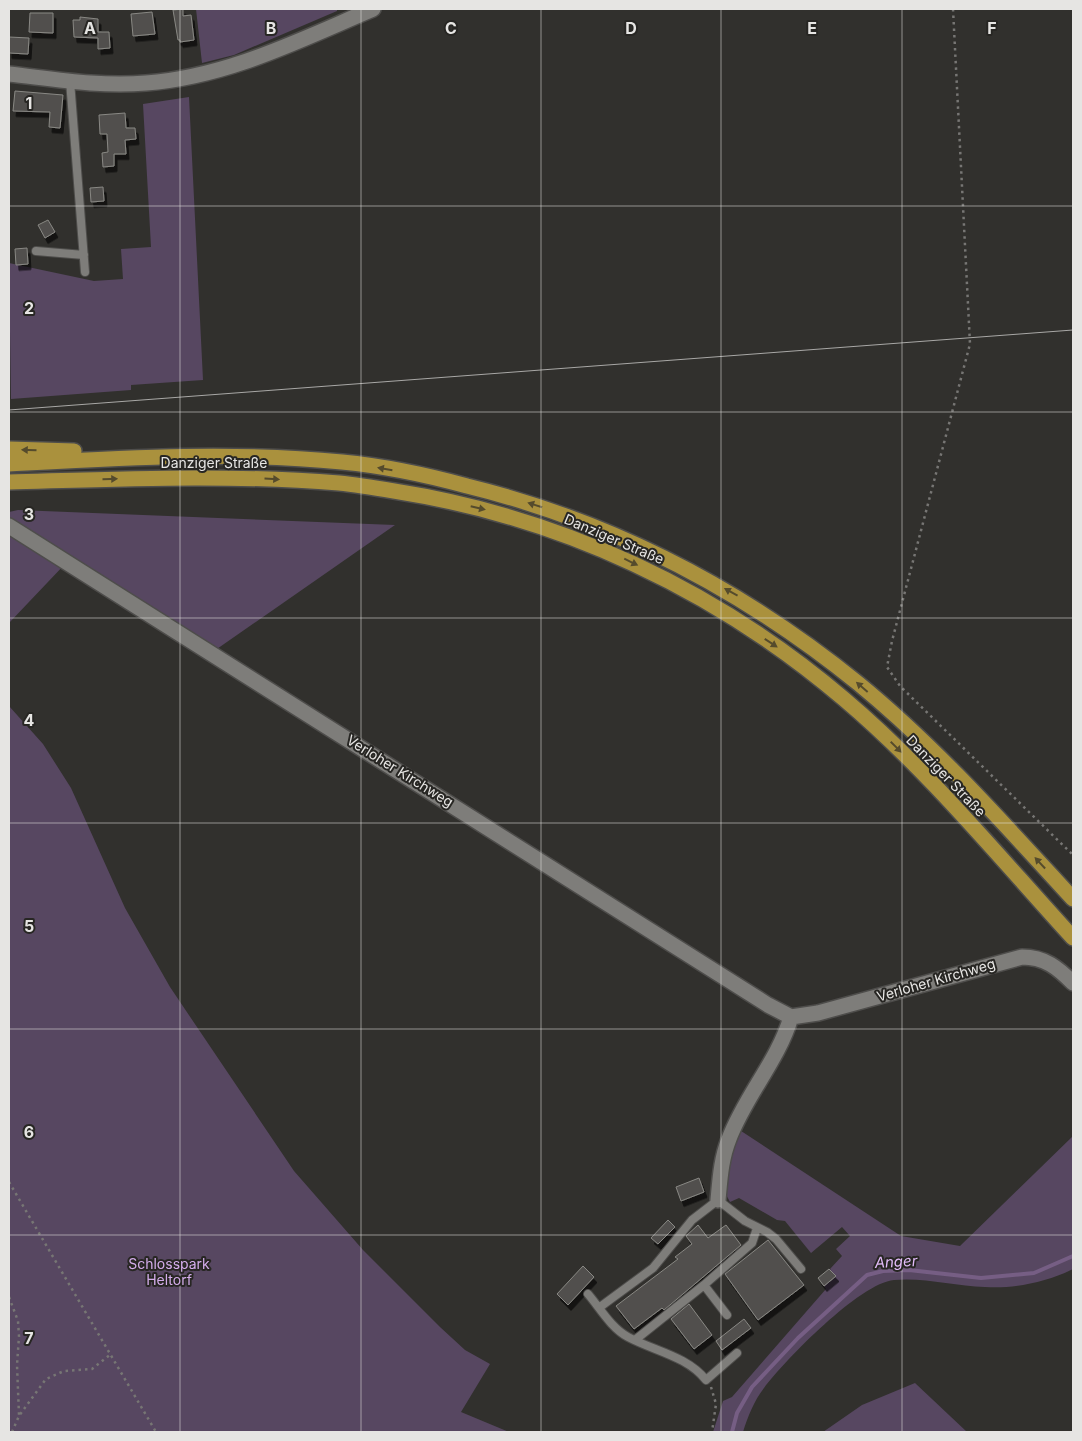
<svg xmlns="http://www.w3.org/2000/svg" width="1082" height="1441" viewBox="0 0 1082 1441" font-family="Inter,sans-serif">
	<defs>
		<filter id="shadow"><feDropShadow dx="3" dy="5.5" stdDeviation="0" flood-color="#0009"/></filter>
	</defs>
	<rect width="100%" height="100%" fill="#31302d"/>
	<path fill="#574761" d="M196,9H337V11L234,55L202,63Z
		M189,97L203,380L131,385V390L11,399L9,263L94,281L123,279L121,249L151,247L143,104Z
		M18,510L395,525L214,651L9,524V512Z
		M9,528L66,563L9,623Z
		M9,706L43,744L71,788L125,908L170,987L294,1171L363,1250L440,1327L465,1350L490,1364L461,1412L509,1432H9Z
		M735,1127L901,1236L960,1246L1073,1136V1269C1047,1282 1014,1289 985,1287C955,1286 923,1277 894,1280C860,1283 785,1360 764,1388C754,1401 748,1416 743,1432H713L723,1401L732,1397L826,1289L824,1286L835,1276L830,1269L842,1256L836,1249L850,1236L842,1227L811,1253L785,1221L777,1220L739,1198L730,1202L721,1185Z
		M915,1383L967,1432H823L862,1405Z"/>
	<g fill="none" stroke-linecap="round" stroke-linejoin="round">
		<path stroke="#765e84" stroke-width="4" d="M732,1432L737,1413L752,1387L798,1338L867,1275L883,1271L909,1270L981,1278L1034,1273L1073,1256"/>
	</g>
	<path fill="#51504d" stroke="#898884" filter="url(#shadow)" d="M183,9V16L191,15L194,40L180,42V40H178L173,10Z
		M152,12L155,34L133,36L131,14Z
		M30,13H53V33L29,32Z
		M80,17L98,19V32H109L110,48L98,49V38L74,37L73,20H80Z
		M9,37L29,38L28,54L9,53Z
		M15,91L63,95L60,128L49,127L50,112L13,111Z
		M125,113L126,128H135L136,139L125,140L126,154H114V166L103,167L102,153L108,152L107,134H100L99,115Z
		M103,187L104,201L91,202L90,188Z
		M48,220L55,232L45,238L38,225Z
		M27,248L28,264L16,265L15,249Z
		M699,1178L704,1192L681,1201L676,1187Z
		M668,1220L675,1227L658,1244L651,1238Z
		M698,1225L708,1238L726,1225L741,1245L664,1310L662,1308L634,1329L616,1306L678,1259L675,1257L692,1244L686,1236Z
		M768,1240L804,1285L758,1320L725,1274Z
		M583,1266L594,1277L568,1305L557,1294Z
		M829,1269L836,1276L824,1286L818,1278Z
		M689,1304L712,1335L694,1349L671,1319Z
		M744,1319L751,1328L722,1350L716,1341Z"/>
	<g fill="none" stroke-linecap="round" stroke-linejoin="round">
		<g stroke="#4e4d4b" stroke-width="10">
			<path id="lane" d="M70,81L85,272
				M36,251L84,255
				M704,1285L727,1315
				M588,1294C600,1308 611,1328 628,1337C654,1351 687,1356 706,1380L737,1353
				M600,1307L653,1268L692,1220L718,1200L745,1221L767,1232L776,1239L801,1269
				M635,1340L704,1285L752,1243L757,1228"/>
		</g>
		<g stroke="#4e4d4b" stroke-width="18">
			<path id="street" d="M9,74C54,79 100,87 146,83C227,77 300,40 373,9
				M9,526L768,1005L791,1017L818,1013L1022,957C1045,957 1058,968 1073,983
				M718,1200C720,1179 721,1159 729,1139C745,1096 778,1061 791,1017"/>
		</g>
		<g stroke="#4e4d4b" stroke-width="18">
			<path id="highway" d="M9,449L74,451
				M9,464C120,458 231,451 342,462C384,466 427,475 467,486C614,522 742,589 859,684C937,748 1005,825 1073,899
				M9,482C119,479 229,474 339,483C358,485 376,488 394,491C561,517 716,590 844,699C928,770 999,857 1073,938"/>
		</g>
		<path stroke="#777674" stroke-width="2.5" stroke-dasharray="2.5 4" stroke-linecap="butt" d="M953,9L970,344L892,641L887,667L900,686L1073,855
			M9,1182L156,1432
			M9,1297L18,1321L19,1336L17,1365L19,1415
			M711,1387L716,1404L712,1432
			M12,1432L19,1416L46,1379L64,1371L92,1369L111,1354"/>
		<use href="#lane" stroke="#7e7d7a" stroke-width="8"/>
		<use href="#street" stroke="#7e7d7a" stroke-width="15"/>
		<use href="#highway" stroke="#aa913d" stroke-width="15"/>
		<path stroke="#a9a8a6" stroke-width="1" d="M9,410L1073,330"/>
	</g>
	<defs><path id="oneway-solid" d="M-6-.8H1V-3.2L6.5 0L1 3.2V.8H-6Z" transform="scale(1.25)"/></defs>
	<g fill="#554b2c">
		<use href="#oneway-solid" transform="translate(29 450) rotate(-178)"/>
		<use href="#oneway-solid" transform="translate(385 469) rotate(-170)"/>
		<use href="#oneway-solid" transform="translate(110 479) rotate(-1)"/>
		<use href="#oneway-solid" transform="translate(272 479) rotate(3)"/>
		<use href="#oneway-solid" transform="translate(535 505) rotate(-162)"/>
		<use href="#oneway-solid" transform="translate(478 508) rotate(13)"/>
		<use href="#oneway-solid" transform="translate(631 562) rotate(26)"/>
		<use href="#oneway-solid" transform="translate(731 592) rotate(-151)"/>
		<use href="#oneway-solid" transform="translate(771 643) rotate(33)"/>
		<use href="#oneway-solid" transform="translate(862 687) rotate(-139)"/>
		<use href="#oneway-solid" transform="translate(896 747) rotate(45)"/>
		<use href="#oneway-solid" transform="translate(1040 863) rotate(-133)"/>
	</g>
	<path fill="none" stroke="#e6e5e3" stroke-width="1" stroke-opacity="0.55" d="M180,9V1432M361,9V1432M541,9V1432M721,9V1432M902,9V1432M9,206H1073M9,412H1073M9,618H1073M9,823H1073M9,1029H1073M9,1235H1073"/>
	<g text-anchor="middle" stroke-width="4" stroke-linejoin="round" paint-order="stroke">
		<g font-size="14" fill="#e6e5e3" stroke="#272623">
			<text x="214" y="468">Danziger Straße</text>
			<text transform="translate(614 539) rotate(23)" y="5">Danziger Straße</text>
			<text transform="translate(400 771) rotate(32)" y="5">Verloher Kirchweg</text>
			<text transform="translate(946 776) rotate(46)" y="5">Danziger Straße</text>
			<text transform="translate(936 980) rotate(-16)" y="5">Verloher Kirchweg</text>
		</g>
		<g font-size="14" fill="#d4adeb" stroke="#272623">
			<text x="169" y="1269">Schlosspark<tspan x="169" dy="16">Heltorf</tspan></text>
		</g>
		<g font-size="15" font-style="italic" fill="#e2bbf9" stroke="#272623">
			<text transform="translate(896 1262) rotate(-3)" y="5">Anger</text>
		</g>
	</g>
	<g font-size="16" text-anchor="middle" font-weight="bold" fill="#e6e5e3" stroke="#272623" stroke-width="4" stroke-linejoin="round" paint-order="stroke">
		<text x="90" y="34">A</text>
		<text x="271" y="34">B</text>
		<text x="451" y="34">C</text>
		<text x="631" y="34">D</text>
		<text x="812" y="34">E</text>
		<text x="992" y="34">F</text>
		<text x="29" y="109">1</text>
		<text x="29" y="314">2</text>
		<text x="29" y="520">3</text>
		<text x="29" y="726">4</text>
		<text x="29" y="932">5</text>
		<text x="29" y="1138">6</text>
		<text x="29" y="1344">7</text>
	</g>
	<rect width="1082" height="1441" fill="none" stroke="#e6e5e3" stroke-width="20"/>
</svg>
